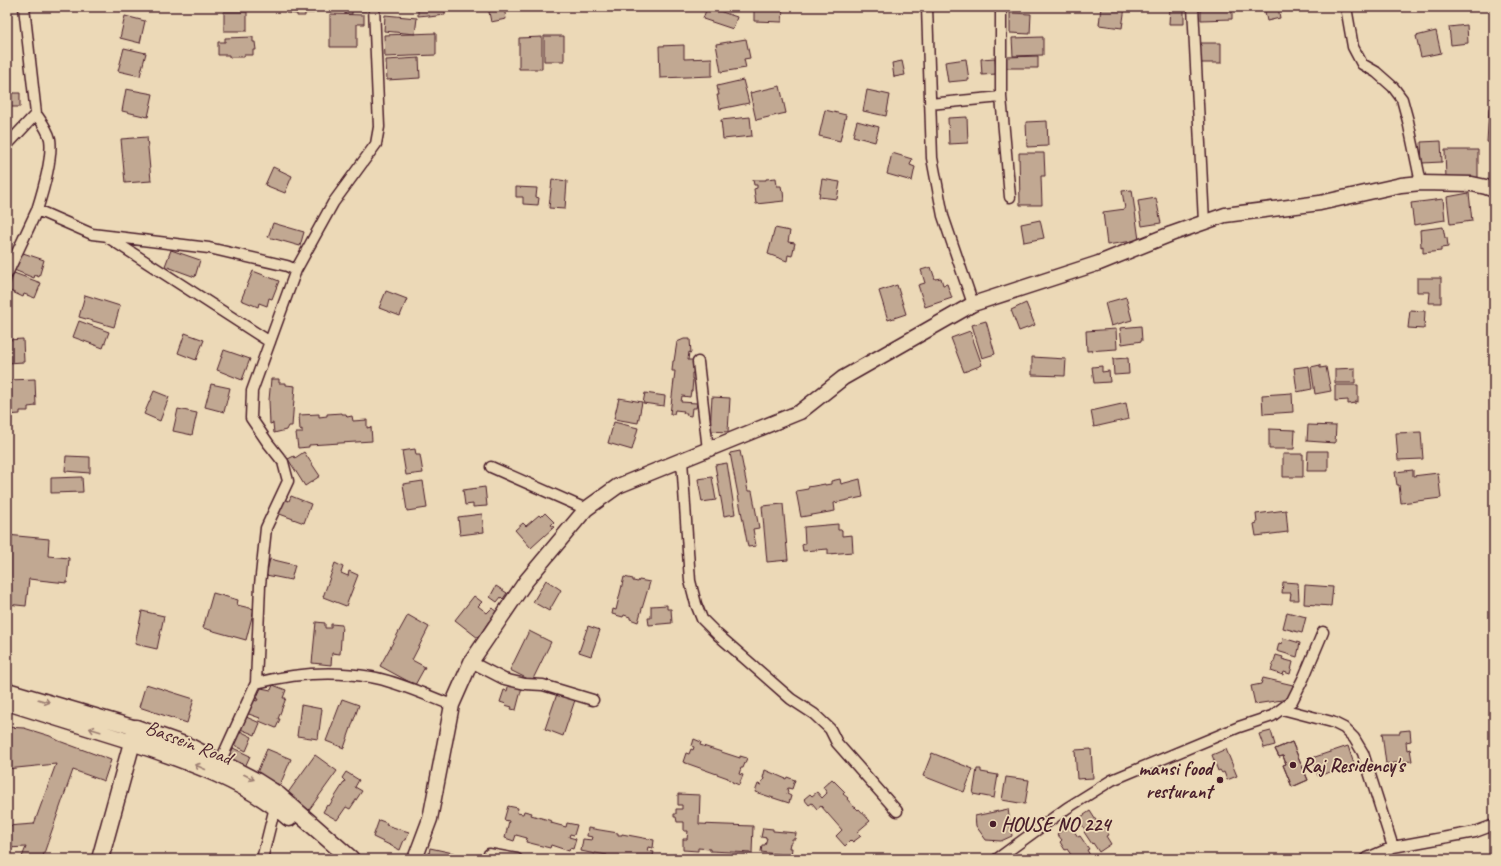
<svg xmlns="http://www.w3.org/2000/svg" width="1501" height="866" viewBox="0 0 1501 866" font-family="Caveat,sans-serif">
	<rect width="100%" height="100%" fill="#ecd9b7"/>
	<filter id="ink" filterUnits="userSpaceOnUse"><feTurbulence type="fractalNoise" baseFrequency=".025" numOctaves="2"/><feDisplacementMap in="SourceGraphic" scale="8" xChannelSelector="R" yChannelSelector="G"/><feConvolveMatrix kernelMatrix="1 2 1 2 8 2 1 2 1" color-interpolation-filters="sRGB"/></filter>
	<g filter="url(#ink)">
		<path fill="#c1a892" stroke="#4a1f2b" d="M286,7H314V13H305V16H297V14L286,13Z
			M327,7H366V11H352V14H345V11H327Z
			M418,7H445V15L429,17V15L418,16Z
			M488,7H504L506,19L491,22Z
			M707,7L737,17L733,29L703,19Z
			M754,7H783L782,22L754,21Z
			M972,7H988V10L973,11Z
			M1003,7H1030V9H1003Z
			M1101,7H1125L1122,28L1099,25Z
			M1170,7H1184V24H1169Z
			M1201,7H1232V19L1201,20Z
			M1264,7H1278L1280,18L1267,21Z
			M224,12H247V31H224Z
			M1010,13L1031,14L1030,34L1010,33Z
			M330,14L364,15V24H357V47H330Z
			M385,15L417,18L415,34L384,31Z
			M125,16L145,21L140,43L120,38Z
			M1467,25L1468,43L1451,45L1449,27Z
			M1436,31L1441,53L1421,57L1416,36Z
			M436,33V55L385,57L384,35Z
			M544,36H564V61H544Z
			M253,37V42H255L256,50H253V55H244V57H229V55H218V42H225V38Z
			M542,37V69H519V38Z
			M1043,37V55L1013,56L1012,38Z
			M746,39L750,58L744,59L746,68L721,72L716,44Z
			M1198,43H1221V63H1198Z
			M684,45V59L712,58V76L660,78L659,46Z
			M124,48L146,53L140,76L118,71Z
			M1038,56V68H1006V57Z
			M419,58L420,78L387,80L386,60Z
			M995,58L996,74L982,75L981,59Z
			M966,59L969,80L948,82L945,62Z
			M902,61L905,75L894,77L892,63Z
			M743,80L749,103L720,109L717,95H719L717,86Z
			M780,86L786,113L756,120L750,93Z
			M126,89L153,94L148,117L122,111Z
			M867,90L890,95L886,116L863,111Z
			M7,93H20V107H7Z
			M1489,108L1494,109V143L1487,142Z
			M825,110L846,115L840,141L819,136Z
			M750,117L752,136L723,139L721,120Z
			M967,117L968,143L949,144L948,118Z
			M857,121L879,127L875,142L853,136Z
			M1047,121L1048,146L1027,147L1026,122Z
			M147,137L151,181L125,183L121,139Z
			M1441,141L1442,162L1422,163L1421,142Z
			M1445,150H1478V178L1446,179Z
			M892,153L912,159L910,165L915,167L912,181L887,174Z
			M1019,153H1044L1045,176H1041L1042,205H1020Z
			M273,167L292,176L285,193L265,185Z
			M776,178L777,186H781L782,191H783L784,201L756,204L754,189L757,188V185H754L753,180H766V179Z
			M552,179L567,181L565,209L549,208Z
			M822,179L840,182L837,199L819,197Z
			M516,187L537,188L536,197L539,198L538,205L523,204V197H516Z
			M1132,190L1139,240L1107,245L1103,212L1125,209L1122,191Z
			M1469,193L1472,221L1450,224L1447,197Z
			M1156,198L1161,223L1142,226L1138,201Z
			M1443,199L1445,220L1414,225L1411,203Z
			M1040,220L1044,238L1024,242L1021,224Z
			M273,223L304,232L300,246L268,237Z
			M1443,227L1445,238H1447L1448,247L1441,248V251L1423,253V246L1421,247L1420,230Z
			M775,228L790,231L788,242L795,243L792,256L788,255L787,261L768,254Z
			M171,250L200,260L195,277L165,266Z
			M20,252L44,260L39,277L35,275L34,278L14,270Z
			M931,267L935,279L941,278L943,285L947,284L952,298L925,307L918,285L925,283L921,270Z
			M253,271L279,281L272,299L269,298L267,306L259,303L258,307L241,300Z
			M14,273L41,283L35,298L24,294L23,297L8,290Z
			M1417,278H1441V303H1429L1430,292H1417Z
			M897,285L906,314L888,320L879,291Z
			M386,291L407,299L400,316L379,308Z
			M85,295L120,306L114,327L79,317Z
			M1126,297L1132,320L1111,326L1105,303Z
			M1026,303L1035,325L1019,331L1011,310Z
			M1410,310L1425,311L1424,329L1408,328Z
			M79,321L109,332L103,348L73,337Z
			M986,321L995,354L982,358L972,325Z
			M1141,326L1142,341L1122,344L1120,328Z
			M1116,329L1117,349L1087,351L1086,331Z
			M970,331L982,365L964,372L951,338Z
			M185,333L204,340L196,360L178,353Z
			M23,339L24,362L7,363V340Z
			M684,339H690L691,353L689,352L688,360H695L694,373H692V379H693L692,391H691L690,397L682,396L681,402L697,403L696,408H692L691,416L686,415L687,413H683L684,411L675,410L674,414H670L675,371H672L673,361H674L677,342Z
			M224,350L250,359L242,380L217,370Z
			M1032,357L1066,359L1065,376L1032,375Z
			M1128,358L1129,374L1114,375L1113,359Z
			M1320,365V368L1326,367L1331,391L1315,394L1311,367Z
			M1102,366V372L1109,371L1110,382L1094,383L1092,367Z
			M1309,366L1312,389L1297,392L1294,368Z
			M1355,368V383H1335V369Z
			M35,379L36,406L28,407V411H20V414L7,415L8,380Z
			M271,379H279V383H286V385L295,386L292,426H288L286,430L274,433L273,423L270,424L269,400Z
			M211,384L230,388L224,412L205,407Z
			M1335,385H1358V402L1356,401V403L1348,404V400L1335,401Z
			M154,391L169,397L160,421L144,414Z
			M645,393L665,396L664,406L643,403Z
			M1292,393L1293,412L1263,414L1262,395Z
			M712,397L730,398L728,432L710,431Z
			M619,398L642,402L638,423L614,419Z
			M1126,403L1129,419L1094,427L1091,411Z
			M178,409L197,413L192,435L173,431Z
			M342,413V414H346L347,417L352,416L353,421L367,420V428L371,427L372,441L309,445V447L298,448L296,433H302V429L300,430L299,415L319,414V417L327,416V414Z
			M614,422L638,428L632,450L608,443Z
			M1308,425L1336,426L1335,443L1307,441Z
			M1269,429L1295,430L1294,449H1269Z
			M1421,432L1423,459L1398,460L1396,433Z
			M415,449L416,455H420L423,473L406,475L402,451Z
			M740,451L748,491H752L759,528L753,529L756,546L748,547L730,453Z
			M1308,451H1328V471H1307Z
			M304,452L320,476L305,486L288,459L294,456L295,458Z
			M1283,454H1303V477H1283Z
			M66,456L90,457V473L65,471Z
			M727,463L735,514L724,516L715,465Z
			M1413,470V476L1438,473L1441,498L1401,503L1399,485H1397L1395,472Z
			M82,477L83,492L51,493V478Z
			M712,477L716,500L702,502L698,479Z
			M840,479L841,484L860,479L863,497L834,503L835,511L801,517L796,491L808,489V487L825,484V485L831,484V481Z
			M423,481L427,508L407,511L403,484Z
			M485,487L487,506L473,507V504L465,505L463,490Z
			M291,496L311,504L304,523L277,513L282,499L289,501Z
			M783,504L788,560L767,562L762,506Z
			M1286,510L1288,532L1256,536L1254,524L1257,523L1256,514Z
			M545,513L554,522L551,525L554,527L531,548L515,530L523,523L526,526L539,515L541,517Z
			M482,514L484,532L460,535L458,517Z
			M838,524V530H842V536L852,535L853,552L828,554V549L803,551L802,545L805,544L804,527Z
			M7,535L49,539L48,556L69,558L67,583L29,579L26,606L7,604Z
			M270,559L295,565L291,580L266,575Z
			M335,563L343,567L341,573L348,576L349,571L358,575L346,606L323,597Z
			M624,577L633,579V581L638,582L639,580L650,582L638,622L630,619V617L624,615L623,617L612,614L613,609L616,610Z
			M546,580L561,590L549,611L533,602Z
			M1283,582L1298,583L1299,600H1290L1291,593H1282Z
			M1305,585L1333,587L1331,606L1304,604Z
			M496,586L507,593L503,599L501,597L497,602L490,597Z
			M213,593L238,600L237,605L254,609L246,640L203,628Z
			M474,596L482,602L478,606L487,613L492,608L498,613L491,623L489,621L478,638L455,620Z
			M667,605V609H671L672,623L649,625L648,618H651V606Z
			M142,611L164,616L157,649L135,644Z
			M1287,612L1306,617L1302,633L1283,628Z
			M408,615L429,627L412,660L425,667L415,685L380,666Z
			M316,622L325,623V628H331V624L342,625L340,654L332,653L331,665L312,663Z
			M588,626L600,630L591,656L579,652Z
			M529,631L551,642L532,681L510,670Z
			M1283,638L1300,643L1297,657L1277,651L1279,643L1282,644Z
			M1276,655L1283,657L1282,659L1293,662L1290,674L1284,672L1283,675L1271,671Z
			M1263,678L1293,685L1289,699L1255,704L1251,686L1261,684Z
			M509,683L522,687L516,710L511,709L512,707L505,705L506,704L500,702L504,690L507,691Z
			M146,684L194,699L187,723L139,707Z
			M273,685L286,690L283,698H286L278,719H280L276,728L259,721L260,718L246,713L251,699L257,701L258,699H256L261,688L271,690Z
			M558,691L576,697L563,736L545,729Z
			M342,699L359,705L344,748L326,741Z
			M301,705L322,709L318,739L297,736Z
			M244,716L260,723L255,735L238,728Z
			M7,727L24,728L50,736L59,741L111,760L104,781L73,770L42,859H27L22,857L26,847L7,848V826L34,824L56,764L7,769Z
			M1410,730L1411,741L1406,742L1407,750L1410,749L1412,761L1386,764L1382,733H1400V731Z
			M240,731L252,737L246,751L234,745Z
			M1271,731L1275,745L1264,748L1259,734Z
			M694,739L701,742L700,745L740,758V756L747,758L743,768H741L739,774L743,775L739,785L732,782V781L728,779V778L683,762L686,753L689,754L691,749L693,750L694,747L692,746Z
			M1292,742L1308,780L1292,787L1283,765L1286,764L1283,756L1279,757L1275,749Z
			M1292,742L1308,780L1292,787L1283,765L1286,764L1283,756L1279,757L1275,749Z
			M1348,746L1354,764L1318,776L1312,758Z
			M233,748L250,756L244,769L227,760Z
			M267,749L291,759L280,785L256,775Z
			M1091,749L1093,778L1077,779L1075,750Z
			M1226,749L1237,776L1227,780L1224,772L1222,773L1220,770L1218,771L1212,755Z
			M932,753L973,769L964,792L923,776Z
			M315,755L337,771L309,810L287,794Z
			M977,769H981V772L998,775L994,798L973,794Z
			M765,770L786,779L787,777L795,780L792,789L788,788L787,790L788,791L787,794L791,796L789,803L755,792L758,784L761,785L762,781H763L764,778H763Z
			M346,772L359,780L355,787L362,791L350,809L346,807L337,820L323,812L327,805L329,806L345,781L342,778Z
			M1006,777L1029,780L1025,804L1002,800Z
			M832,779L845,792L843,794L848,798L847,799L854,807H855L858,810L859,809L870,821L857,832L861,836L853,842L851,840L845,846L836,836L842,830L821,806L817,809L812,803L809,805L804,799L810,794L812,796L817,792L822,798L827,793L823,787Z
			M678,794L700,795L699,824L753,826L752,853L710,851V849L698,848V851L683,850V839H687L688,831H684V822H677L676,817H674V814H676V809H682V805H678Z
			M508,806L518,808L517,813L523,814L524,811L532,813L531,815L552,821L551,823L566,827L567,823L577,825L574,835L570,834L569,837L576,839L573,849L570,848L569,851L551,845L550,848L526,842L527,838L516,835L514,841L505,838L509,821L504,820Z
			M1008,809L1012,836L1001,841L986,840L976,826L975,816Z
			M1090,811L1097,822L1100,820L1109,835L1106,836L1111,844L1099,852L1093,843L1092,844L1084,832L1086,831L1078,819Z
			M379,820L387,823L386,825L409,832L406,840H404L400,850L373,837Z
			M1070,825L1078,837L1080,836L1089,849L1087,850L1091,857L1089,859H1074L1067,849L1065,850L1060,842L1062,840L1057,834Z
			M588,828L618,833V835H622V834L654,840L653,848L648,847L647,851L654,852L652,859H621V857H607V855L595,853V854L581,851L583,839L592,840L593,837L587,836Z
			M763,828L773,829V831L796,833L795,839H792V843H790L789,848H792L791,856L761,852L762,845H765L767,838L761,837Z
			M430,848L481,859H428Z"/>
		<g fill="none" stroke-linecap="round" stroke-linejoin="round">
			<g stroke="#4a1f2b" stroke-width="13">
				<path id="street" d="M24,7L36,114C41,121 48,130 50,139C53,158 43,191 37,210L92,234L209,248L287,266L296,270L252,391L251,418L268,443L283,462L288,481L266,528L260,585L256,683
					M927,7L932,158L943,216L973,304
					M1001,7V97L1010,197
					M1193,7L1204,222
					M1346,7L1353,47L1362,64L1376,72L1393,87L1402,99L1408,121L1421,183
					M930,104L1001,97
					M7,145L36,114
					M109,238L270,342
					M296,270L333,203L376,144L379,127L374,7
					M7,274L37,210
					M698,362L708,450
					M682,460L690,581L696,604L702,619L718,635L791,699L814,714L830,729L837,743L897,811
					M491,467L586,509
					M471,662L504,679L525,684L543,685L593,700
					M1282,709L1332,722L1344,728L1354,738L1363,753L1393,847
					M220,762L256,683C295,673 331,670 371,677C396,681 428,696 452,705
					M489,854L517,859
					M262,859L276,803
					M997,859L1067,808L1112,780L1239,727L1272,716L1292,701L1304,677L1323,632
					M1365,859L1393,847L1475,832L1494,825"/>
			</g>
			<g stroke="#4a1f2b" stroke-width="17">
				<path id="secondary" d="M7,690L136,728
					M7,703L132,742
					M415,859L430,819L452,705L471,662L526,581L586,509L618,486L800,412L843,378L973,304L1099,263L1171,234L1225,215L1320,203L1401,185L1421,183L1472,184L1486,187L1494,190"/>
			</g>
			<g stroke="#4a1f2b" stroke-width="19">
				<path id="primary" d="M132,742C187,761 245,780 289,818
					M100,859L136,728L190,747L256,781L278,795L351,859"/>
			</g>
			<use href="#street" stroke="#ecd9b7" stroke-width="10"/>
			<use href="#secondary" stroke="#ecd9b7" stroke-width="14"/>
			<use href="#primary" stroke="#ecd9b7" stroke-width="16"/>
		</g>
		<defs><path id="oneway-shaft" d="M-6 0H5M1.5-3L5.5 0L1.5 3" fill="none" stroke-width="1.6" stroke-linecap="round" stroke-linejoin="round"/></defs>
		<g stroke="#9b7c71">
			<use href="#oneway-shaft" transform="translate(44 701) rotate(16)"/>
			<use href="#oneway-shaft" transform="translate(95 730) rotate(-163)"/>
			<use href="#oneway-shaft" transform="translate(200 767) rotate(-156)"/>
			<use href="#oneway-shaft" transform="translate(249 777) rotate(27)"/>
		</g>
	</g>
	<g fill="#4a1f2b" stroke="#ecd9b7" stroke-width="1.5">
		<circle cx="1293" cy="765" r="4"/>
		<circle cx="1220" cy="780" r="4"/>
		<circle cx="993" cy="824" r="4"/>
	</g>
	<g text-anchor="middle" stroke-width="3.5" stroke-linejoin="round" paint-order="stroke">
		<g font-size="20" fill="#4a1f2b" stroke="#ecd9b7">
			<text transform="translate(189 742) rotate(21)" y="7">Bassein Road</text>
		</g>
		<g font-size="20" font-weight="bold" fill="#4a1f2b" stroke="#ecd9b7" text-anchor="start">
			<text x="1301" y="772">Raj Residency's</text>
			<text x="1212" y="775" text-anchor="end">mansi food<tspan x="1212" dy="23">resturant</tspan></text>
			<text x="1001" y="831">HOUSE NO 224</text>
		</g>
	</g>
	<rect width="1501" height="866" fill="none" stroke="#ecd9b7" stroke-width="24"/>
	<rect x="12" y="12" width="1477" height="842" fill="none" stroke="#4a1f2b" stroke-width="1.5" filter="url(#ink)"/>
</svg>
